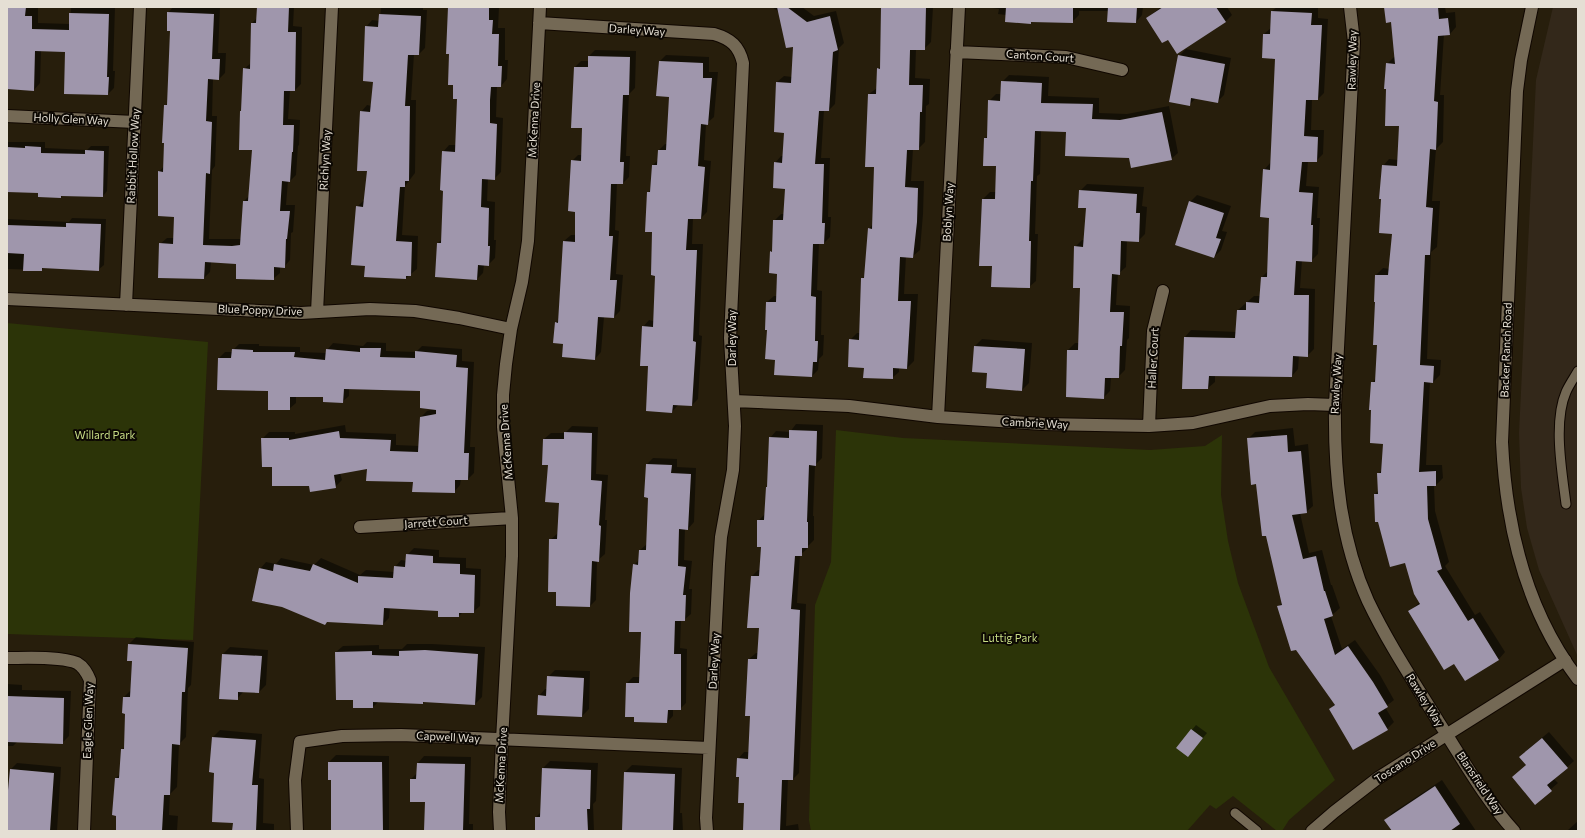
<svg xmlns="http://www.w3.org/2000/svg" width="1585" height="838" viewBox="0 0 1585 838" font-family="Commissioner,sans-serif">
	<rect width="100%" height="100%" fill="#271e0c"/>
	<path fill="#33281a" d="M1553,7H1578V657L1539,570L1527,528L1521,488L1519,433L1536,80Z"/>
	<path fill="#2c3408" d="M7,323L208,342L193,640L7,634Z
		M836,430L903,438L1150,450L1205,446L1222,435L1221,495L1228,541L1238,583L1269,667L1335,780L1289,820L1282,831H1277L1233,796L1216,809L1210,805L1187,831H811L809,820L815,605L831,562Z"/>
	<path fill="#0007" d="M7,7H38V23L70,24L71,7H115L113,71H115L114,88L108,94L65,93L66,51L41,50L40,83L34,90L7,88Z
		M173,7L220,8L218,53H226L225,73L219,79H213L212,116H217L215,166L212,170L209,239H241L244,201L249,196L253,149L244,69L251,63L252,23L257,18L258,7H294L293,26L302,27L301,84L295,90H290L288,119L300,120L299,145L298,146L296,175L290,181H288L286,205H295L293,232L291,233L290,260L284,267L280,266V273L273,279L237,263L211,262L210,272L204,278L160,244L167,238H175V216L159,172L164,166L165,106L168,103L171,30L168,13Z
		M381,7H423V10H427L425,48L419,54H414L411,100H416L415,173L405,186L402,235L418,236L417,269L406,278L366,265L357,207L363,201H365L368,170L361,112L367,105L372,106L374,81L366,27L372,20L380,21Z
		M449,7H499L498,28H505V60H508L507,79L501,86H497L496,117L503,118L501,172L494,179L488,178L487,201L495,202L494,240H496L495,258L488,265H484L483,273L477,279L438,243L443,238L445,190L443,152L449,145H456L458,98Z
		M772,7H802L814,16L836,11L844,43L839,48L835,104L829,110H824L821,158H830L828,217H831L830,237L824,243H819L817,290L822,291L821,335H824L823,355L819,359L818,370L812,376L776,359L768,329L767,302L774,296H777L778,273L771,252L773,250L774,221L781,214H785L786,188L775,163L781,156H783L785,132L777,82L784,76L792,77L794,46L779,12Z
		M876,7H933L931,42L924,49H916L915,78L930,79L929,104L926,106L925,142L918,149H913L911,181H924L923,214L920,250L913,256H906L904,294H918L914,361L907,368L899,367V372L892,378L865,367L850,340L857,333H860L862,279L865,276L869,229L873,224L875,166L869,94L877,88L878,69L881,66L882,8Z
		M986,7H1143L1142,15L1136,22L1108,11H1079V15L1072,22L1032,21L1030,23L1006,15L998,14L999,9Z
		M1161,7H1227L1232,15L1225,22L1168,38L1147,18Z
		M1277,7H1318V18L1328,19L1324,93L1318,99H1312L1311,130H1324L1323,154L1316,161H1308L1306,186L1319,187L1317,218H1320L1318,254L1311,261L1302,260L1300,288L1315,289L1314,349L1307,356L1299,355L1298,369L1292,376L1215,375V382L1208,388H1183L1185,337L1191,330L1237,332L1238,310L1254,296H1260L1262,277L1268,271L1270,217L1264,170L1271,162L1276,58L1264,34L1272,27V11Z
		M1385,7H1445L1446,13L1455,12L1456,27L1450,34H1444L1440,95H1444L1443,142L1436,149L1432,201H1440L1437,247L1431,252L1427,359L1441,360L1440,375L1433,382L1430,381L1426,465H1442L1443,478L1436,485H1434L1435,511L1449,562L1445,566L1475,615L1480,612L1505,652L1499,659L1465,680L1454,662L1410,611L1420,602L1406,562L1375,494L1379,490L1378,474L1383,469L1384,443L1372,383L1376,378L1378,344L1376,275L1383,268L1390,269L1393,233L1383,166L1389,159L1398,160L1400,125L1387,64L1394,57H1395L1392,21Z
		M1186,49L1231,58L1224,95L1217,102L1196,98L1189,105L1179,56Z
		M595,50L636,51L635,88L629,94L626,156H630L629,177L623,183H617L615,230L619,231L616,274L623,275L620,311L614,317H604L601,352L595,359L564,343L556,323L560,319L564,241L571,235H576V211L572,161L578,155H582L584,127L575,67L581,61H589V56Z
		M666,55L709,57V72H718L714,117L706,124L704,160L711,161L707,212L701,218H693L692,244H703L699,335L702,336L698,399L692,405H678L672,412L650,365L643,327L649,320L654,321L656,275L653,231L648,193L651,189L653,165L658,160L659,150L665,144H667L670,96L657,95L660,61Z
		M1009,75L1049,77L1048,96L1099,98V113L1127,114L1169,106L1178,153L1171,159L1129,157L1067,131L1041,130L1040,174L1037,176L1035,234H1038L1036,281L1029,287L993,265L983,199L990,192H996L997,165L985,138L988,136L989,101L996,94H1002V82Z
		M7,142H45V148L87,150L91,146H109L107,191L103,196L63,195L61,197L40,192L7,191Z
		M1087,184L1144,187L1142,206L1147,207L1145,234L1138,241L1127,240L1126,267L1118,274L1116,305L1130,306L1129,338L1127,340L1125,370L1118,377H1111L1110,391L1103,398L1068,350L1075,343H1079L1081,287L1075,247L1082,240H1085L1087,207L1080,191Z
		M1197,195L1231,206L1222,231L1227,232L1221,250L1214,257L1190,202Z
		M72,218L106,219L104,265L98,270L44,267L41,270L7,269V219L69,222Z
		M982,339L1032,343L1029,383L1022,390L975,346Z
		M367,342L386,343V351L416,352L422,346L462,349V361L474,362L470,447H475L474,473L468,479H461L460,485L454,492L414,482L368,468L340,473L342,480L335,487L310,485L272,466L262,439L269,432H295V434L345,425L346,432L396,434V445L420,446L421,417L427,411L435,409L421,390L349,388V396L342,402L324,396H296V403L289,409L269,390L219,358L225,352H232L233,350L239,344H259V346L300,347V352L327,353V350L333,343L363,346Z
		M796,424L823,425L822,458L815,465L813,516H814V540L808,546L807,549L800,555L797,603L806,604L799,773L793,779H788L786,826L798,824L799,831H760L745,803L738,759L744,752H750L751,715H746L749,659L756,653H758L760,627L752,576L758,570H760L762,546L758,521L765,514L768,486L770,438L776,431L790,432Z
		M572,426L598,427L596,474L608,475L605,520H607L605,554L597,561L596,600L590,606L557,592L550,540L558,533L560,502L549,464L544,439L551,433H565Z
		M1293,428L1295,446L1308,444L1313,506L1306,512L1300,513L1309,553L1322,550L1331,585H1332L1340,608L1331,616L1342,649L1355,640L1380,675L1394,700L1385,707L1394,722L1387,729L1330,709L1335,704L1297,649L1278,607L1283,602L1248,439L1255,432Z
		M653,458L677,459V467L696,468L694,522L688,529L685,528L684,560L692,561L689,589H692L691,614L684,620H681L680,648L687,649L686,703L680,709H673V716L667,722L635,716L627,683L633,677H640L642,631L634,565L640,559V550L647,544L649,497L647,464Z
		M414,548L439,550V557L466,558V568L481,569L480,606L473,612H463L459,616L439,610L390,607L389,618L383,624L260,569L266,562L276,564L281,558L314,565L321,558L360,575L366,570L394,572L395,567L401,560L407,561V555Z
		M136,637L194,642L191,685L188,688L186,737L179,744L177,787L170,794L169,815L178,816L177,831H117L116,778L120,774L122,750L125,746L126,713L124,697L131,690L133,660L129,644Z
		M407,644H432L485,647L482,697L475,704L425,701L423,703L379,701L373,707L354,699L336,652L343,646L379,645V649H402Z
		M230,647L268,650L266,685L259,692L244,691L237,699L223,654Z
		M555,670L590,671L589,709L582,716L539,696L545,689H547L548,677Z
		M7,684L22,685V690L71,691L69,736L62,743L18,741L13,746H7Z
		M1196,725L1207,733L1188,756L1177,748Z
		M220,730L262,734L259,778L264,779L263,823L274,824V831H233L234,822L213,737Z
		M1549,732L1574,761L1554,779L1558,783L1535,803L1527,765V750Z
		M336,755L389,756V831H333L332,779L329,762Z
		M424,756L471,757L469,824H473V831H425L426,801L411,779L417,773L418,763Z
		M550,761L598,763L596,801L593,804L594,831H536V817L541,812L543,768Z
		M17,763L61,767L57,831H7V811L10,770Z
		M632,765L682,768L680,813H682L683,831H623L625,772Z
		M1442,780L1476,831H1393L1386,820L1392,813Z
		M1578,821V831H1568V830Z"/>
	<path fill="#9f96ac" d="M7,7H26L25,16H32V29L69,30V13L109,14L107,77H109L108,95L64,94L65,52L35,51L34,91L7,89Z
		M257,7H289L288,32H296L295,91H284L283,125H294L293,152H292L290,182L282,181L280,211H290L287,239H286L285,268L274,267V280L236,279V264L205,262L204,279L158,278L159,243L173,244L174,217L158,216V171L163,172L164,143H162L164,105H167L170,31H167V12L214,14L212,59H220L219,80L208,79L206,121L212,122L210,174L206,173L203,245L232,246L240,245L243,201H248L252,150H239L240,111H241L243,68L250,69L251,23H256Z
		M448,7H489V20H493L492,34H499L498,66H502L501,87H491L490,100V123L497,124L495,180L482,179L481,207L489,208L488,246H490L489,266L478,265L477,280L435,277L437,243H441L443,191L440,190L442,151L455,152L457,99H453V85H448L449,54H446Z
		M777,7H787L807,22L830,16L838,50L833,52L829,111H819L815,164H824L822,223H825L824,244H813L811,296L816,297L815,341H818L817,362H813L812,377L774,375L775,360L765,359L767,330H765L766,302H776L777,274L769,273L770,251L772,252L773,220H783L785,189L773,188L774,162L782,163L784,133L774,132L776,82L791,83L793,47L786,48Z
		M881,7H926L925,50H910L909,85H923L922,112H920L919,150H907L905,187L918,188L917,222L913,258L900,257L898,301H911L907,369L893,368V379L863,378L864,368L848,367L849,339L859,340L861,278H864L868,228L872,229L874,167H865L868,94H876L877,68L880,69Z
		M1006,7H1073V23L1031,22V24L1005,22Z
		M1108,7H1137L1136,23L1107,22Z
		M1163,7H1216L1226,22L1177,54L1168,40L1162,43L1146,18Z
		M1384,7H1438L1439,19L1448,18L1450,35L1438,36L1434,101L1438,102L1436,150L1430,149L1426,207L1433,208L1430,255H1425L1420,365L1434,366L1433,383L1424,382L1419,472L1436,471V486H1427L1428,519L1442,569L1437,571L1468,621L1473,618L1499,660L1465,681L1454,664L1444,670L1408,611L1420,604L1414,594L1405,563L1390,567L1378,522H1375L1374,494H1378L1377,473H1381L1383,444L1370,443L1371,410H1369L1371,382H1375L1377,345H1373L1375,302H1374L1375,275H1388L1392,234L1379,233L1381,199H1379L1382,165L1397,166L1399,126H1385L1386,89H1384L1386,63L1395,64L1391,22L1386,23Z
		M1271,11L1312,13L1311,25H1322L1318,100H1306L1304,136L1318,137L1317,162H1302L1299,192L1313,193L1311,225H1313L1312,262L1296,261L1294,295H1309L1308,357L1293,356L1292,377L1209,376L1208,389H1182L1184,337L1235,338L1237,310H1246V302L1259,303L1261,277H1267L1269,218L1260,217L1263,169L1270,170L1275,59L1262,58L1263,34H1270Z
		M379,14L421,16L419,55H408L405,106H410L409,181H405V187H400L396,241L412,242L411,276H406V279L364,277L365,266L351,265L356,206L363,207L367,171H357L360,111L370,112L373,82L363,81L365,26L378,27Z
		M1178,55L1225,64L1218,103L1191,98L1190,106L1169,102Z
		M588,56L630,57L629,95H623L620,162H624L623,184H611L609,236H613L610,280H617L614,318L598,317L595,360L562,357L563,344L553,343L555,322L558,323L563,241L575,242V212L568,211L571,160L581,161L582,128H571L574,67H588Z
		M659,61L703,63V78H712L708,125L701,124L698,166L705,167L701,219H688L686,250H697L693,341L696,342L692,406L673,405L672,413L646,411L648,366H640L642,326L653,327L655,276L651,275L652,232H645L647,192H650L652,165H657L658,150H666L669,97L656,96Z
		M1001,81L1042,83L1041,103L1093,104L1092,119L1120,120L1162,112L1172,160L1131,168L1129,158L1065,156L1066,132L1035,131L1033,181H1031L1029,241H1031L1030,288L991,287L992,266H979L982,199H995L996,166H983L984,138H987L988,100L1000,101Z
		M25,146L41,147V153L85,154V150L104,151L103,197L61,196V198L38,197V193L7,192V147L25,148Z
		M1079,190L1137,194L1136,213H1140L1139,242L1121,241L1120,275L1112,274L1110,312H1124L1122,346H1120L1119,378H1105L1104,399L1066,397L1067,350H1078L1080,288H1073L1074,246L1083,247L1086,208H1078Z
		M1189,201L1224,213L1216,238L1221,239L1214,258L1175,245Z
		M66,223L101,224L99,271L42,268V271H23L24,254L7,253V225L66,227Z
		M974,346L1025,349L1022,391L986,388L987,373L972,372Z
		M360,348H381L380,357L415,358V351L457,355L456,367L468,368L464,453H469L468,480H455V493L412,492L413,482L366,481L367,469L334,475L336,488L310,492L309,486H272V467H262L261,438H289V440L339,431L340,438L391,440L390,451L418,452L420,417L436,414V410L420,408V391L344,389L343,403L323,402V397H290V410H268V391L217,390L218,358H231L232,349L253,350V352H295L294,357L325,360L326,349L360,352Z
		M789,430L817,431L816,466L809,465L807,522H808V548H802V556H795L791,609L800,610L793,780H782L780,831H743L744,803H738L739,777H736L737,758L748,759L750,716H745L748,659H757L759,628H747L751,576H759L761,547H757V520H764L766,487H767L769,437L789,438Z
		M564,432L592,433L591,480L602,481L599,525L601,526L599,562L592,561L590,607L556,606V592H548L549,539H557L559,503L545,502L548,465H542L543,439H564Z
		M1287,435L1288,452L1301,451L1307,513L1292,515L1303,559L1316,556L1324,591H1325L1333,616L1324,619L1335,655L1348,646L1373,682L1388,707L1378,713L1388,730L1353,750L1329,709L1335,705L1296,650L1291,651L1277,606L1282,605L1266,536H1262L1256,484L1251,485L1247,438Z
		M646,464L672,465L671,473L691,474L688,530L679,529L678,566L686,567L683,595H686L685,621H675L674,654H681V710H668L667,723L634,722V717H625L626,683H639L641,632H629L630,593L633,564L638,565L639,550H646L648,498L644,497Z
		M406,554L433,556V563L460,564V574L475,575L474,613H459V617H438V611L384,608L383,625L327,622L325,625L282,607L252,601L259,568L273,571L274,564L310,571L313,564L358,583V576L393,578L394,566L405,567Z
		M128,644L188,648L185,692H182L180,745L172,744L170,795H164L162,831H116V816L112,815L115,778H119L121,749H124L125,714L122,713L123,697H130L132,661H127Z
		M425,650L478,654L475,705L423,702V704L373,702V708H353V700H336L335,652L372,651V655L399,656V651Z
		M222,654L262,656L259,693L238,692V700L219,699Z
		M547,676L584,678L582,717L537,715L538,695L546,696Z
		M7,696L64,698L63,744L7,742Z
		M1191,729L1203,738L1188,757L1176,748Z
		M212,737L256,740L252,785H258L256,831H232L233,823L212,822L214,773L209,772Z
		M1542,738L1568,768L1547,785L1552,791L1535,805L1512,777L1526,765L1519,757Z
		M328,762H382L383,831H331V780H328Z
		M417,763L465,764L463,831H424L425,802H410V779H416Z
		M542,768L591,770L590,809H587L588,831H535V817H540Z
		M10,769L54,773L50,831H7V801Z
		M624,772L675,774L673,831H622Z
		M1435,786L1460,824L1450,831H1392L1384,820Z"/>
	<g fill="none" stroke-linecap="round" stroke-linejoin="round">
		<g stroke="#100700" stroke-width="11">
			<path id="service" d="M1566,504C1562,472 1553,422 1566,392C1569,385 1574,378 1578,371
				M1235,813L1257,831"/>
		</g>
		<g stroke="#100700" stroke-width="14">
			<path id="minor" d="M1350,7L1354,42L1335,405C1334,472 1340,539 1368,601C1388,643 1414,682 1438,721C1462,758 1484,798 1514,831
				M539,23L714,34C731,39 739,46 743,63L730,338L735,426L733,470L721,537L719,564L706,818L707,831
				M956,52L1066,57L1122,70
				M7,116L135,122
				M7,299L301,313L370,309L415,311L459,318L511,329
				M126,305L140,7
				M317,312L332,7
				M734,401L849,406L938,417L1043,424L1149,426L1193,423L1270,406L1308,404L1335,405
				M938,417L959,7
				M1149,426L1153,331L1163,291
				M360,527L512,518
				M7,658C25,658 61,656 77,663C84,667 87,673 90,680L84,831
				M297,831L295,780L300,742L342,736L401,735L709,748
				M500,831L499,812L502,740L512,556V518L503,427V395L506,364L511,329L522,282L528,241L540,7
				M1312,831L1334,812L1378,778L1565,660"/>
		</g>
		<g stroke="#100700" stroke-width="14">
			<path id="tertiary" d="M1532,7L1521,60L1517,91L1502,442C1506,527 1526,611 1578,679"/>
		</g>
		<use href="#service" stroke="#746955" stroke-width="9"/>
		<use href="#minor" stroke="#746955" stroke-width="12"/>
		<use href="#tertiary" stroke="#746955" stroke-width="12"/>
	</g>
	<g text-anchor="middle" stroke-width="4" stroke-linejoin="round" paint-order="stroke">
		<g font-size="11" fill="#e5dfd4" stroke="#0c0803">
			<text transform="translate(637 30) rotate(4)" y="4">Darley Way</text>
			<text transform="translate(1040 56) rotate(4)" y="4">Canton Court</text>
			<text transform="translate(1352 60) rotate(-89)" y="4">Rawley Way</text>
			<text transform="translate(71 119) rotate(3)" y="4">Holly Glen Way</text>
			<text transform="translate(534 120) rotate(-87)" y="4">McKenna Drive</text>
			<text transform="translate(133 156) rotate(-87)" y="4">Rabbit Hollow Way</text>
			<text transform="translate(325 160) rotate(-87)" y="4">Richlyn Way</text>
			<text transform="translate(948 212) rotate(-87)" y="4">Boblyn Way</text>
			<text transform="translate(260 310) rotate(2)" y="4">Blue Poppy Drive</text>
			<text transform="translate(732 338) rotate(-90)" y="4">Darley Way</text>
			<text transform="translate(1506 350) rotate(-88)" y="4">Backer Ranch Road</text>
			<text transform="translate(1153 358) rotate(-87)" y="4">Haller Court</text>
			<text transform="translate(1336 384) rotate(-87)" y="4">Rawley Way</text>
			<text transform="translate(1035 423) rotate(3)" y="4">Cambrie Way</text>
			<text transform="translate(506 442) rotate(-94)" y="4">McKenna Drive</text>
			<text transform="translate(436 522) rotate(-4)" y="4">Jarrett Court</text>
			<text transform="translate(714 661) rotate(-87)" y="4">Darley Way</text>
			<text transform="translate(1425 700) rotate(58)" y="4">Rawley Way</text>
			<text transform="translate(88 721) rotate(-88)" y="4">Eagle Glen Way</text>
			<text transform="translate(448 737) rotate(3)" y="4">Capwell Way</text>
			<text transform="translate(1405 761) rotate(-33)" y="4">Toscano Drive</text>
			<text transform="translate(501 765) rotate(-87)" y="4">McKenna Drive</text>
			<text transform="translate(1480 783) rotate(56)" y="4">Blansfield Way</text>
		</g>
		<g font-size="11" fill="#c8dd85" stroke="#0c0803">
			<text x="105" y="439">Willard Park</text>
			<text x="1010" y="642">Luttig Park</text>
		</g>
	</g>
	<rect width="1585" height="838" fill="none" stroke="#e5dfd4" stroke-width="16"/>
</svg>
